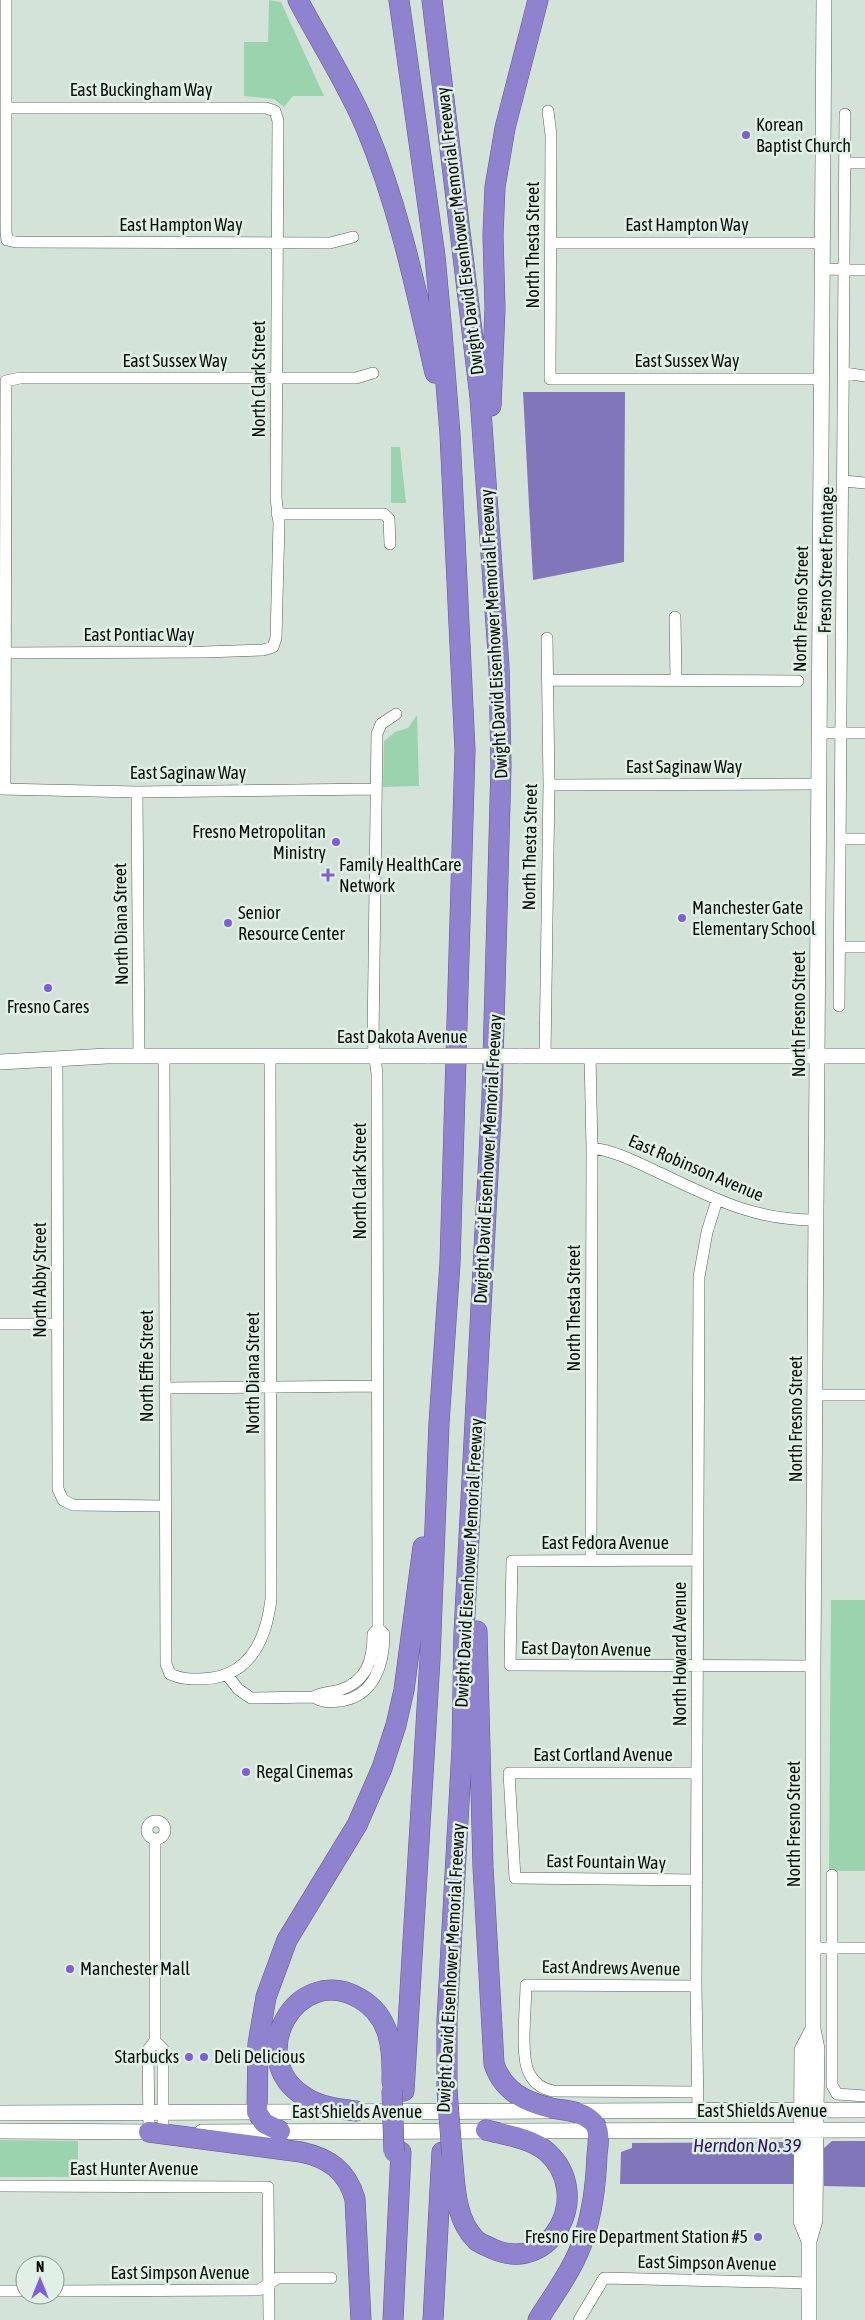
<svg xmlns="http://www.w3.org/2000/svg" width="865" height="2320" viewBox="0 0 865 2320" font-family="'Asap Condensed',sans-serif">
	<rect width="100%" height="100%" fill="#d3e3d8"/>
	<path fill="#9cd3af" d="M269,0L281,2L324,96H293L284,107L274,99L244,96V42H268Z
		M391,447H400L406,503H391Z
		M417,715L419,786L383,787L384,741L395,732L408,728Z
		M831,1600H865V1871H829Z
		M0,2140L78,2141V2177H0Z"/>
	<path fill="#8276ba" d="M523,392H625L624,562L533,580Z
		M832,2141H865V2187L824,2186V2148Z
		M790,2142L794,2146V2184H620L621,2152L632,2148V2143Z"/>
	<g fill="none" stroke-linecap="round" stroke-linejoin="round">
		<g stroke="#546158" stroke-width="12">
			<path id="street" d="M6,0V231L7,240L16,242L330,243L353,237
				M548,111L551,135L550,379H823
				M845,163H865
				M551,243H822
				M822,269L865,270
				M845,373L865,376
				M844,481L865,483
				M277,514H384L389,519L390,544
				M675,617L676,680
				M5,653L205,652L263,650L273,647L276,638L279,523L276,498L278,121L275,111L266,108H6
				M548,680L798,681
				M819,733H865
				M549,785L818,784
				M0,789L137,792L376,789
				M5,789L6,381L20,378H356L373,373
				M137,792L139,1057
				M840,839H865
				M840,947H865
				M839,1006L845,114
				M545,1056L549,785L547,638
				M590,1056L592,1148L591,1560
				M164,1057L166,1664L170,1674C181,1679 189,1679 200,1679C248,1679 266,1642 271,1599L270,1056
				M57,1058L58,1489L63,1500L73,1505L165,1506
				M592,1148C616,1151 638,1163 660,1173C715,1199 753,1220 816,1220
				M0,1324H58
				M165,1388L377,1386
				M815,1395H865
				M697,1560L512,1561L510,1665L813,1666
				M378,1628L377,1074L373,1041L377,734L381,724L396,714
				M378,1628L384,1634C384,1665 374,1696 341,1701C330,1702 323,1703 314,1697C322,1692 330,1693 340,1690C367,1681 373,1660 373,1634Z
				M228,1676L238,1689L251,1698L314,1697
				M147 1830a9 9 0 1 1 18 0a9 9 0 1 1-18 0Z
				M155,1839V2041L163,2049V2132
				M832,1875V2085L837,2094L865,2096
				M697,1880L515,1878L509,1773H697
				M813,1948H865
				M696,1986L526,1985C526,2006 520,2056 529,2073C534,2083 542,2089 553,2091L698,2092
				M698,2110L696,1986L699,1277L707,1232L717,1200
				M149,2132L148,2050L155,2041
				M0,2186L268,2187L269,2320
				M0,2291H25
				M55,2291L259,2290L278,2278H331
				M579,2320L604,2278L809,2283"/>
		</g>
		<g stroke="#546158" stroke-width="16">
			<path id="secondary" d="M519,1056H865
				M0,1062L107,1056H429
				M576,2111L865,2110
				M0,2113L548,2111
				M0,2131L159,2132
				M202,2132L865,2130
				M809,2241L801,2221L802,2050L813,2029
				M809,2320V2241L815,2220L816,2110L817,2049L813,2029V1666L824,0"/>
		</g>
		<g stroke="#605a8a" stroke-width="21">
			<path id="highway" d="M298,0C320,42 348,85 366,128C399,207 416,290 435,373
				M399,0L435,256L442,333L450,434L465,750L450,1263L439,1423L430,1659L404,2091
				M432,0L480,397L499,667L501,766L492,1097L464,1633L462,1748L447,2020V2090
				M491,406L495,309L493,235L495,187L505,128L538,0
				M477,1631L483,1867L494,2064C503,2091 525,2102 551,2108C566,2111 581,2110 593,2122C601,2130 598,2145 597,2155C596,2183 593,2210 584,2237C575,2267 554,2294 538,2320
				M356,2111C339,2109 320,2107 305,2097C242,2058 297,1962 359,1998C391,2016 393,2049 392,2082
				M280,2131L264,2123L257,2112L258,2044L266,1997L287,1940L357,1825L382,1768L396,1725L404,1690L423,1547
				M149,2132L301,2152C329,2158 347,2171 355,2199L361,2320
				M452,2154C455,2182 454,2219 476,2240C480,2244 488,2246 493,2249C552,2275 594,2194 547,2152C531,2138 505,2135 486,2130
				M393,2320L401,2152
				M433,2320L442,2152"/>
		</g>
		<use href="#street" stroke="#fff" stroke-width="11"/>
		<use href="#secondary" stroke="#fff" stroke-width="15"/>
		<use href="#highway" stroke="#8f82ce" stroke-width="20"/>
		<g stroke="#546158" stroke-width="16" stroke-linecap="butt">
			<path id="secondary-bridge" d="M429,1056H519"/>
		</g>
		<g stroke="#605a8a" stroke-width="21" stroke-linecap="butt">
			<path id="highway-bridge" d="M392,2090L394,2152
				M447,2090L452,2154"/>
		</g>
		<use href="#secondary-bridge" stroke="#fff" stroke-width="15"/>
		<use href="#highway-bridge" stroke="#8f82ce" stroke-width="20"/>
	</g>
	<g fill="#7c5fd9" stroke="#e0f0e5" stroke-width="2">
		<circle cx="746" cy="135" r="5"/>
		<circle cx="336" cy="842" r="5"/>
		<path d="M325.5 867.5h5v5h5v5h-5v5h-5v-5h-5v-5h5z"/>
		<circle cx="682" cy="918" r="5"/>
		<circle cx="228" cy="923" r="5"/>
		<circle cx="48" cy="988" r="5"/>
		<circle cx="246" cy="1772" r="5"/>
		<circle cx="70" cy="1969" r="5"/>
		<circle cx="189" cy="2057" r="5"/>
		<circle cx="204" cy="2057" r="5"/>
		<circle cx="758" cy="2237" r="5"/>
	</g>
	<g text-anchor="middle" stroke-width="5" stroke-linejoin="round" paint-order="stroke">
		<g font-size="18" fill="#0a0f0c" stroke="#e0f0e5">
			<text x="141" y="96">East Buckingham Way</text>
			<text x="181" y="231">East Hampton Way</text>
			<text x="687" y="231">East Hampton Way</text>
			<text transform="translate(460 231) rotate(-97)" y="6">Dwight David Eisenhower Memorial Freeway</text>
			<text transform="translate(533 245) rotate(-90)" y="6">North Thesta Street</text>
			<text x="175" y="367">East Sussex Way</text>
			<text x="687" y="367">East Sussex Way</text>
			<text transform="translate(259 379) rotate(-90)" y="6">North Clark Street</text>
			<text transform="translate(826 560) rotate(-89)" y="6">Fresno Street Frontage</text>
			<text transform="translate(801 609) rotate(-89)" y="6">North Fresno Street</text>
			<text transform="translate(494 634) rotate(-93)" y="6">Dwight David Eisenhower Memorial Freeway</text>
			<text x="139" y="641">East Pontiac Way</text>
			<text x="684" y="773">East Saginaw Way</text>
			<text x="188" y="779">East Saginaw Way</text>
			<text transform="translate(530 847) rotate(-89)" y="6">North Thesta Street</text>
			<text transform="translate(121 924) rotate(-91)" y="6">North Diana Street</text>
			<text transform="translate(799 1014) rotate(-90)" y="6">North Fresno Street</text>
			<text x="402" y="1043">East Dakota Avenue</text>
			<text transform="translate(488 1159) rotate(-87)" y="6">Dwight David Eisenhower Memorial Freeway</text>
			<text transform="translate(696 1168) rotate(23)" y="6">East Robinson Avenue</text>
			<text transform="translate(360 1181) rotate(-90)" y="6">North Clark Street</text>
			<text transform="translate(40 1280) rotate(-90)" y="6">North Abby Street</text>
			<text transform="translate(574 1308) rotate(-90)" y="6">North Thesta Street</text>
			<text transform="translate(147 1366) rotate(-90)" y="6">North Effie Street</text>
			<text transform="translate(253 1373) rotate(-90)" y="6">North Diana Street</text>
			<text transform="translate(796 1419) rotate(-90)" y="6">North Fresno Street</text>
			<text x="605" y="1549">East Fedora Avenue</text>
			<text transform="translate(469 1563) rotate(-87)" y="6">Dwight David Eisenhower Memorial Freeway</text>
			<text transform="translate(586 1649) rotate(1)" y="6">East Dayton Avenue</text>
			<text transform="translate(680 1654) rotate(-90)" y="6">North Howard Avenue</text>
			<text x="603" y="1761">East Cortland Avenue</text>
			<text transform="translate(794 1824) rotate(-90)" y="6">North Fresno Street</text>
			<text transform="translate(606 1862) rotate(1)" y="6">East Fountain Way</text>
			<text transform="translate(451 1968) rotate(-87)" y="6">Dwight David Eisenhower Memorial Freeway</text>
			<text transform="translate(611 1968) rotate(1)" y="6">East Andrews Avenue</text>
			<text x="762" y="2117">East Shields Avenue</text>
			<text x="357" y="2118">East Shields Avenue</text>
			<text x="134" y="2175">East Hunter Avenue</text>
			<text transform="translate(707 2263) rotate(1)" y="6">East Simpson Avenue</text>
			<text x="180" y="2279">East Simpson Avenue</text>
		</g>
		<g font-size="18" fill="#0a0f0c" stroke="#e0f0e5" text-anchor="start">
			<text x="756" y="131">Korean<tspan x="756" dy="21">Baptist Church</tspan></text>
			<text x="326" y="838" text-anchor="end">Fresno Metropolitan<tspan x="326" dy="21">Ministry</tspan></text>
			<text x="339" y="871">Family HealthCare<tspan x="339" dy="21">Network</tspan></text>
			<text x="692" y="914">Manchester Gate<tspan x="692" dy="21">Elementary School</tspan></text>
			<text x="238" y="919">Senior<tspan x="238" dy="21">Resource Center</tspan></text>
			<text x="48" y="1013" text-anchor="middle">Fresno Cares</text>
			<text x="256" y="1778">Regal Cinemas</text>
			<text x="80" y="1975">Manchester Mall</text>
			<text x="179" y="2063" text-anchor="end">Starbucks</text>
			<text x="214" y="2063">Deli Delicious</text>
			<text x="748" y="2243" text-anchor="end">Fresno Fire Department Station #5</text>
		</g>
		<g font-size="19" font-style="italic" fill="#2d1163" stroke="#e0f0e5">
			<text x="747" y="2152">Herndon No. 39</text>
		</g>
	</g>
	<g transform="translate(40 2280)"><circle r="24" fill="#e0f0e5" stroke="#8a968e"/>
	<path d="M0-4L9 19L0 12L-9 19Z" fill="#7c5fd9"/>
	<text y="-8" font-size="14" font-weight="bold" text-anchor="middle" fill="#0a0f0c">N</text>
	</g>
</svg>
